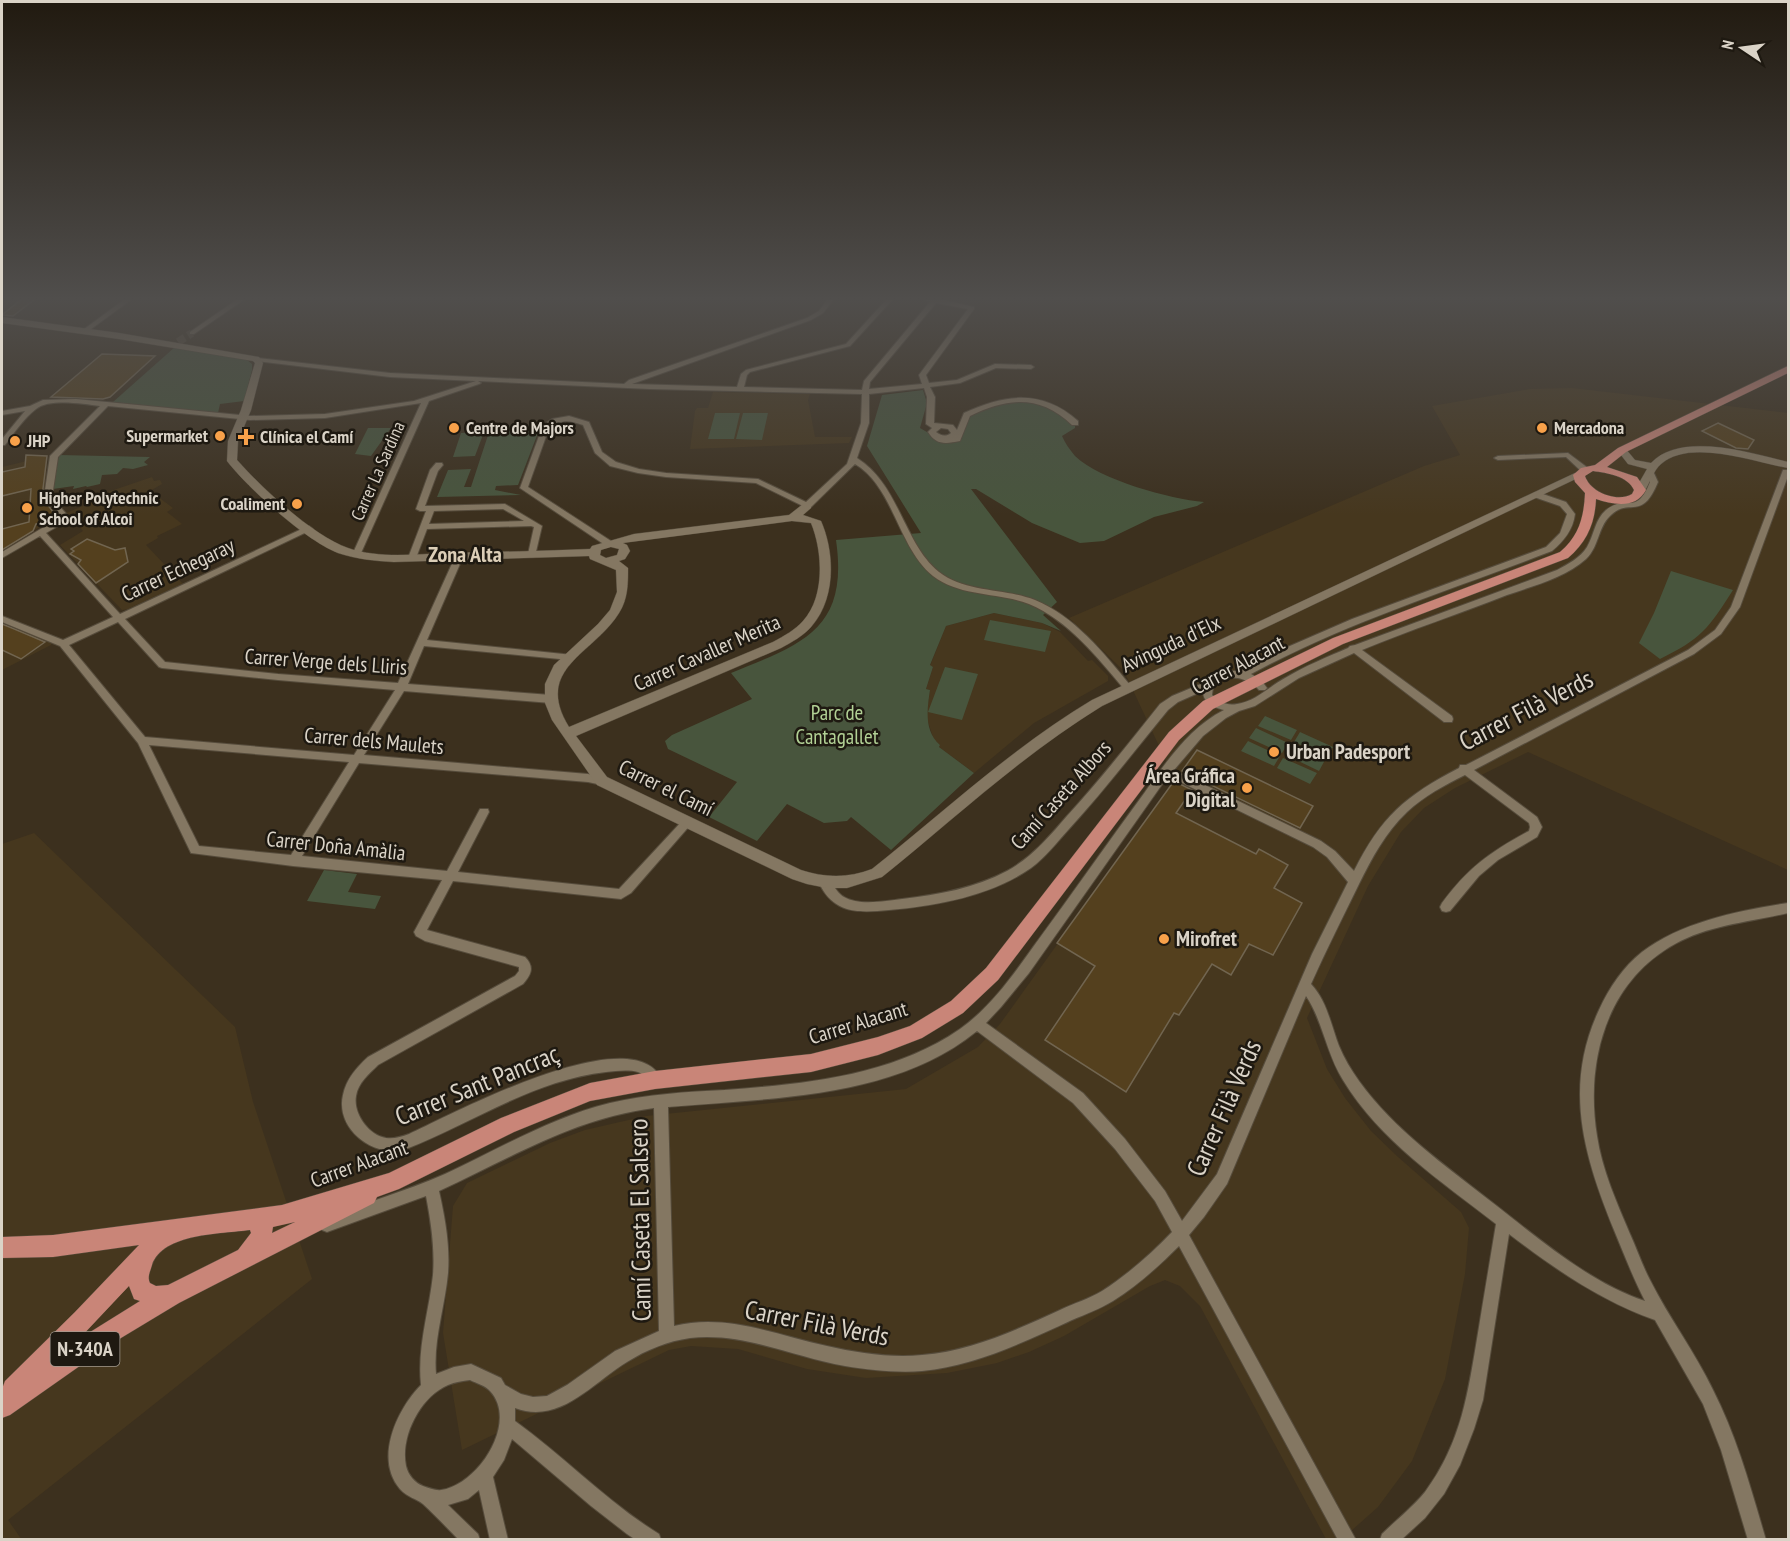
<svg xmlns="http://www.w3.org/2000/svg" width="1790" height="1541" viewBox="0 0 1790 1541" font-family="'PT Sans Narrow',sans-serif">
	<rect width="100%" height="100%" fill="#3c301e"/>
	<path fill="#46371e" d="M1572,388L1788,413V870L1528,752L1455,788L1424,808L1401,832L1368,886L1307,1018L1327,1069L1345,1098L1371,1131L1398,1157L1461,1212L1469,1228L1465,1274L1445,1379L1412,1461L1378,1507L1342,1539H1326L1200,1306L1180,1286L1165,1280L1150,1286L1064,1336L1029,1352L997,1363L947,1373L866,1378L807,1369L738,1349L691,1346L669,1350L462,1450L443,1333L453,1206L467,1183L550,1143L585,1130L646,1116L906,1089L978,1047L1000,1024L1175,780L1124,671L1069,618L1424,466L1460,455L1432,406L1530,389Z
		M713,392L810,394L808,400L815,437H852L849,443L690,449L695,411L697,408H708Z
		M29,455L47,456L45,500L59,515L2,550V467L27,461Z
		M152,477L154,481L160,480L162,484L150,491L173,508L167,512L182,524L157,536L158,538L146,545L183,584L128,609L122,610L60,545L83,531L66,513L100,499L99,495Z
		M994,613L1042,623L1060,632L1088,661L1092,660L1108,676V681L1034,723L974,773L939,747L940,745L934,740L926,716L930,690L926,689L933,667L930,666L946,626Z
		M2,624L51,642V645L2,670Z
		M34,833L235,1027L253,1102L312,1279L8,1520L22,1540L2,1539V844Z"/>
	<path fill="#48553d" d="M175,347L247,360L252,364V370L244,401L220,404L218,413L113,402Z
		M923,390L927,403L920,428L939,439L955,437C961,419 969,414 987,407C1018,395 1049,404 1075,423V428L1062,436C1065,443 1070,450 1075,456C1100,480 1170,499 1204,502L1197,506L1154,517L1104,541L1080,543L1032,523L976,489H971L1057,602L1043,615L1061,631L1042,623L994,613L946,626L930,665L933,667L926,689L930,690C927,710 924,731 940,745L939,747L974,773L891,850L851,817L847,821L824,823L787,804L757,841L709,817L737,782L668,749L665,741L672,735L752,699L731,673C802,644 849,630 836,540L921,533L867,446L882,395Z
		M715,413H740L734,439H708Z
		M743,413H768L762,440L736,439Z
		M541,425L518,485L496,486L495,490L521,495L437,497L448,470L471,469L464,487H471L491,426Z
		M368,428H391L371,456L355,454Z
		M484,432L475,456L453,457L461,433Z
		M59,455L150,457L144,462L148,465L133,469L123,468L117,474L102,475L100,484L87,487L86,486L73,489L74,486L53,489Z
		M1671,571L1733,590C1709,628 1701,639 1660,659L1639,643L1654,613Z
		M990,620L1051,631L1045,652L984,640Z
		M945,667L978,674L962,720L928,712Z
		M1265,716L1297,730L1291,740L1258,726Z
		M1256,728L1288,743L1282,753L1249,738Z
		M1300,732L1333,747L1327,757L1294,742Z
		M1248,741L1280,756L1274,766L1241,751Z
		M1292,745L1325,760L1319,771L1286,755Z
		M1283,758L1317,773L1310,784L1277,768Z
		M324,870L357,874L348,892L381,896L375,909L307,901Z"/>
	<path fill="#54401e" stroke="#716550" stroke-width="1.5" d="M22,299H35L13,316L2,315Z
		M102,354L155,356L110,397L103,399L51,397Z
		M1718,423L1754,440L1748,449L1736,448L1702,431Z
		M26,455L47,456L42,497L56,516L46,523L36,524L33,531L2,550V529L29,522L31,489L2,496V472L25,467Z
		M87,539L115,550L125,548L128,562L96,583L78,564L81,560L70,554L74,551L71,549Z
		M2,624L12,628L45,642L21,659L2,650Z
		M1197,750L1313,806L1300,828L1182,771Z
		M1174,781L1192,790L1176,813L1256,854L1259,849L1288,865L1274,888L1302,903L1273,955L1249,944L1231,975L1212,964L1179,1015L1174,1013L1126,1092L1045,1040L1095,966L1057,943Z"/>
	<g fill="none" stroke-linecap="round" stroke-linejoin="round">
		<path stroke="#544837" stroke-width="8" stroke-dasharray="8 4" stroke-linecap="butt" d="M178,342L192,333"/>
		<g stroke="#564c3c" stroke-width="2">
			<path id="minor" d="M125,299H132L87,332H83V330Z
				M238,299H245L194,334H190V332Z
				M828,299H834L823,313L811,320L632,384L737,387L741,374L746,370L846,344L887,299H893L850,346L750,372L747,375L744,387L862,390L864,381L930,302L923,299H939L974,307V309L926,375L929,383L957,380L995,364L1031,365L1034,367L1031,369L996,368L960,383L930,387L935,397L934,423L953,425L957,430L964,413C1005,394 1042,389 1078,421V425H1072C1039,394 1008,398 970,416L960,441C945,444 936,445 928,432L932,428L926,424L927,397L924,388L869,394V423L857,458C899,484 904,544 939,572C966,593 1005,588 1035,600C1074,616 1104,653 1130,685L1132,687L1130,689H1124C1098,658 1068,620 1029,604C998,592 960,597 933,576C898,548 894,487 855,464L810,508H807L756,483L666,477L638,473L610,466L595,453L583,425C568,420 563,419 549,428L528,487L611,541V545H605L520,488L543,425L552,419L569,416L589,422L602,452L616,462L639,469L666,473L758,479L806,502L847,464L861,423L862,394L650,389L478,381L481,383L479,384L429,401L361,553L357,556L353,553L421,403L325,418L250,420L108,406L58,457L52,497L68,516L60,525L46,533L120,614L306,527L309,526L313,529L125,619L165,662L278,674L398,683L455,557L459,554L463,557L427,640L573,655L575,657L570,660L424,646L408,684L551,695L556,699L551,703L404,691L364,755L588,774L606,778L607,781L606,784L602,785L588,782L359,763L302,856L447,871L480,809H488L489,812L458,872L619,889L683,820H691L692,823L631,893L621,899L453,881L427,930L525,957C535,967 531,975 523,984L378,1065C369,1074 358,1083 356,1096C353,1113 368,1135 386,1138C394,1139 401,1137 409,1134C451,1115 634,1016 662,1080L660,1085L655,1086C648,1083 646,1075 638,1072C628,1069 616,1071 606,1072C534,1080 472,1123 406,1149C374,1159 335,1129 343,1095C346,1079 357,1067 368,1057L515,976L519,971V967L425,941L416,936L414,932L442,880L293,866L191,853L138,743L60,646L2,622V616L63,640L113,617L40,536L2,558V552L54,521L59,516L44,497L50,456L100,406C83,404 50,398 36,409C24,418 14,433 5,445H2V439L25,411L2,415V411L30,406L43,400L76,399L250,416L325,414L414,401L476,381L390,377L256,361L255,360L258,358L390,373L624,384L629,380L807,318L819,311ZM936,303L968,309L919,375L922,384L869,389L870,382ZM941,428L948,429L951,433C946,437 941,436 936,432ZM118,622L159,667L162,668L278,680L395,690L354,755L145,737L69,645ZM149,745L349,762L291,855L199,846Z
				M1568,453L1588,468V472H1582L1566,457L1498,460L1494,458L1498,456Z
				M436,463H442L443,465L438,471L425,506L505,504L542,526L535,556L532,557L528,554L534,527L531,526L427,529L416,558L415,560H409L408,558L426,511H420L416,509L430,470ZM503,509L524,521L429,524L434,511Z
				M1783,470H1788V476L1740,607L1721,634L1694,654L1474,770L1537,817L1542,827L1537,837L1498,860L1479,876L1450,911L1446,912L1442,911L1440,907L1442,903C1468,868 1490,852 1529,831L1530,827L1529,823L1465,775C1445,785 1424,796 1407,812C1385,833 1372,858 1359,884C1343,917 1326,950 1311,984C1327,1001 1331,1025 1339,1046C1344,1058 1351,1070 1359,1081C1395,1131 1445,1165 1493,1203C1538,1238 1590,1283 1645,1301C1633,1278 1624,1254 1614,1230C1584,1156 1563,1087 1599,1010C1609,988 1623,967 1642,952C1681,922 1741,910 1788,903V913C1751,922 1709,925 1675,944C1606,982 1585,1062 1597,1136C1602,1170 1617,1203 1630,1234C1637,1249 1642,1265 1650,1280C1669,1318 1695,1352 1713,1390C1737,1437 1751,1489 1766,1540H1748L1721,1450L1703,1404L1655,1320C1601,1301 1555,1269 1509,1234L1483,1400L1474,1429L1460,1465L1444,1494L1425,1518L1401,1540H1380L1382,1534C1396,1520 1412,1508 1425,1492C1462,1442 1468,1392 1478,1333C1484,1296 1490,1260 1496,1224C1441,1181 1380,1141 1343,1080C1326,1053 1323,1021 1306,996L1227,1184L1204,1217L1189,1235L1356,1540H1338L1179,1246C1159,1266 1137,1286 1113,1301C1100,1309 1086,1314 1072,1320C1024,1342 975,1366 922,1371C897,1373 870,1370 845,1366C793,1357 744,1332 690,1338C668,1341 646,1350 627,1362C592,1383 560,1425 515,1408V1421C565,1457 607,1502 659,1534L661,1540H636L627,1534L591,1506L512,1439L504,1460L493,1477L508,1540H490L479,1490L468,1499L448,1505L478,1534L480,1540H459C447,1528 435,1515 423,1504C416,1498 408,1498 400,1489C374,1459 397,1409 421,1385C417,1347 429,1312 433,1275C435,1248 431,1222 426,1196L327,1232L322,1230L320,1225L322,1220C362,1203 404,1192 445,1174C499,1149 552,1117 610,1103C648,1094 686,1092 725,1090C805,1084 892,1076 960,1029C991,1007 1014,974 1036,943C1073,893 1108,842 1145,792C1166,762 1190,727 1224,710C1213,707 1203,703 1203,691L1178,702L1168,710C1135,750 1104,791 1069,829C1057,842 1046,857 1031,868C991,896 936,906 889,910C858,913 834,914 819,883L821,880C832,876 834,892 844,897C859,906 885,901 902,899C938,895 975,888 1007,871C1031,858 1049,837 1067,816C1100,780 1130,742 1160,704L1172,696L1208,681L1219,673L1230,671H1241L1276,652L1352,619L1546,547L1560,533L1567,514L1560,506L1534,497V493H1540L1566,502L1575,514C1573,530 1564,541 1552,551C1451,590 1347,622 1251,674L1261,680L1267,688L1265,690H1259C1246,674 1213,671 1212,695C1219,702 1227,706 1237,704C1255,702 1270,686 1285,678C1305,666 1327,657 1348,648L1350,646L1355,645L1557,570C1568,564 1580,558 1587,547C1594,535 1595,519 1606,510C1628,493 1636,517 1650,482L1646,473L1647,471H1653L1658,482C1641,523 1630,496 1610,516C1598,527 1599,547 1586,559C1565,578 1533,586 1507,595C1459,614 1410,630 1362,650L1452,716L1453,719L1452,722H1444L1354,653L1299,678L1255,706L1239,711L1226,718L1203,736L1174,770L1321,841L1335,851L1354,871C1381,817 1405,796 1459,768L1460,765H1466L1688,650L1715,630L1731,607ZM1168,776L1313,847L1327,857L1348,882L1312,954L1217,1174L1182,1221L1165,1191L1125,1139L1083,1093L986,1023L1001,1007L1029,973ZM977,1031L1073,1103L1115,1149L1155,1201L1172,1232C1151,1254 1127,1275 1102,1291C1089,1299 1074,1303 1060,1310C1016,1330 971,1351 922,1355C891,1358 857,1353 827,1346C776,1335 727,1313 674,1326L668,1107C769,1098 894,1099 977,1031ZM654,1108L659,1331L615,1351L567,1385L547,1396L533,1397L521,1394L505,1385L501,1378L471,1364L454,1367L436,1374C433,1340 445,1307 448,1273C450,1245 445,1218 439,1191C511,1158 574,1118 654,1108ZM470,1380C476,1383 486,1386 490,1391C519,1422 478,1485 441,1490C436,1491 429,1488 423,1486C415,1483 408,1475 406,1466C400,1437 420,1397 448,1385C455,1382 463,1381 470,1380Z"/>
		</g>
		<g stroke="#564c3c" stroke-width="1">
			<path id="tertiary" d="M2,317L119,333L259,357L263,363L251,410L238,441L237,460C262,488 313,536 348,548C380,559 415,554 448,553C496,552 543,551 590,549L592,546L634,534L789,515L803,504H811V508L803,515L821,521C835,553 836,599 811,627C803,636 792,642 781,648L576,736L607,777L801,870C825,878 849,878 872,869C945,811 1012,748 1092,700L1575,473H1583L1584,475L1102,706C1022,755 954,819 882,877L847,888H827L807,884L792,879L597,785L552,720L545,703V684L554,665L598,624L610,610L617,592L616,570L590,559L589,556L394,562C375,561 356,559 338,553C305,540 249,489 227,461L228,441L241,410L255,363L253,361L119,339L2,323ZM792,521L811,523C823,552 825,597 803,621C795,630 784,636 773,642L569,727C533,668 593,655 619,613C628,599 628,584 628,568L619,561L625,559L630,551L627,545L623,543ZM611,547L619,549L617,555L606,558L600,555L601,550Z
				M1622,447L1625,448L1635,460L1651,463C1681,431 1751,453 1788,462V468C1754,462 1690,438 1661,464C1653,471 1650,483 1644,492L1640,493L1635,490L1647,469L1628,464L1617,450Z"/>
		</g>
		<g stroke="#564c3c" stroke-width="1">
			<path id="primary" d="M1788,366V373L1626,452L1607,467L1637,477L1646,490C1636,509 1614,505 1596,499C1595,523 1587,542 1568,558L1343,644L1213,709L1179,740L998,980L963,1013L922,1038L878,1055L811,1072L655,1089L590,1101L514,1132L399,1189L377,1197L374,1203L179,1303L111,1344L10,1415L2,1418V1389L5,1381L75,1312L139,1245L53,1257L2,1258V1237L53,1235L282,1205L389,1173L501,1118L590,1083L655,1071L811,1054L878,1037L910,1026L951,1001L986,968L1169,732L1203,701L1333,638L1560,552C1579,536 1584,517 1585,493L1575,482L1573,475L1581,468L1595,465L1618,448ZM1593,471C1607,473 1628,476 1634,490L1632,494C1617,503 1590,492 1585,476ZM295,1222L272,1233L273,1227ZM250,1230L251,1233L238,1250L168,1285L156,1286L150,1283C147,1277 150,1272 152,1265C163,1233 221,1234 250,1230ZM129,1286L134,1299L140,1301L79,1339Z"/>
		</g>
		<use href="#minor" fill="#847762" fill-rule="evenodd"/>
		<use href="#tertiary" fill="#847762" fill-rule="evenodd"/>
		<use href="#primary" fill="#c98578" fill-rule="evenodd"/>
	</g>
	<linearGradient id="sky" x2="0" y2="1"><stop stop-color="#211a10"/><stop offset="0.58" stop-color="#504e4c"/><stop offset="1" stop-color="#504e4c" stop-opacity="0"/></linearGradient>
	<rect width="1790" height="515" fill="url(#sky)"/>
	<g fill="#f8a14a" stroke="#1e1911" stroke-width="2">
		<circle cx="454" cy="428" r="6"/>
		<circle cx="1542" cy="428" r="6"/>
		<circle cx="220" cy="436" r="6"/>
		<path d="M243 428h6v6h6v6h-6v6h-6v-6h-6v-6h6z"/>
		<circle cx="15" cy="441" r="6"/>
		<circle cx="297" cy="504" r="6"/>
		<circle cx="27" cy="508" r="6"/>
		<circle cx="1274" cy="752" r="6"/>
		<circle cx="1247" cy="788" r="6"/>
		<circle cx="1164" cy="939" r="6"/>
	</g>
	<g text-anchor="middle" stroke-width="5" stroke-linejoin="round" paint-order="stroke">
		<g font-size="18" font-weight="bold" fill="#dad3c7" stroke="#1e1911" text-anchor="start">
			<text x="466" y="434">Centre de Majors</text>
			<text x="1554" y="434">Mercadona</text>
			<text x="208" y="442" text-anchor="end">Supermarket</text>
			<text x="260" y="443">Clínica el Camí</text>
			<text x="27" y="447">JHP</text>
			<text x="39" y="504">Higher Polytechnic<tspan x="39" dy="21">School of Alcoi</tspan></text>
			<text x="285" y="510" text-anchor="end">Coaliment</text>
		</g>
		<g font-size="18" fill="#dad3c7" stroke="#1e1911">
			<text transform="translate(378 471) rotate(-66)" y="6">Carrer La Sardina</text>
		</g>
		<rect fill="#1e1911" stroke="#a29b90" stroke-width="1.5" x="50.5" y="1332" width="69" height="34" rx="4.5"/>
		<g font-size="20" font-weight="bold" fill="#dad3c7">
			<text x="85" y="1356">N-340A</text>
		</g>
		<g font-size="21" fill="#dad3c7" stroke="#1e1911">
			<text transform="translate(178 570) rotate(-25)" y="7">Carrer Echegaray</text>
			<text transform="translate(1171 644) rotate(-25)" y="7">Avinguda d'Elx</text>
			<text transform="translate(707 653) rotate(-24)" y="7">Carrer Cavaller Merita</text>
			<text transform="translate(326 662) rotate(4)" y="7">Carrer Verge dels Lliris</text>
			<text transform="translate(1238 665) rotate(-28)" y="7">Carrer Alacant</text>
			<text transform="translate(374 741) rotate(5)" y="7">Carrer dels Maulets</text>
			<text transform="translate(666 788) rotate(26)" y="7">Carrer el Camí</text>
			<text transform="translate(1061 795) rotate(-48)" y="7">Camí Caseta Albors</text>
			<text transform="translate(336 846) rotate(6)" y="7">Carrer Doña Amàlia</text>
			<text transform="translate(858 1023) rotate(-17)" y="7">Carrer Alacant</text>
			<text transform="translate(359 1164) rotate(-20)" y="7">Carrer Alacant</text>
		</g>
		<g font-size="21" fill="#b2d195" stroke="#1e1911">
			<text x="837" y="720">Parc de<tspan x="837" dy="24">Cantagallet</tspan></text>
		</g>
		<g font-size="21" font-weight="bold" fill="#dad3c7" stroke="#1e1911" text-anchor="start">
			<text x="1286" y="759">Urban Padesport</text>
			<text x="1235" y="783" text-anchor="end">Área Gráfica<tspan x="1235" dy="24">Digital</tspan></text>
			<text x="1176" y="946">Mirofret</text>
		</g>
		<g font-size="22" font-weight="bold" fill="#dcceb7" stroke="#1e1911">
			<text x="465" y="562">Zona Alta</text>
		</g>
		<g font-size="26" fill="#dad3c7" stroke="#1e1911">
			<text transform="translate(1526 710) rotate(-27)" y="9">Carrer Filà Verds</text>
			<text transform="translate(477 1085) rotate(-22)" y="9">Carrer Sant Pancraç</text>
			<text transform="translate(1224 1108) rotate(-66)" y="9">Carrer Filà Verds</text>
			<text transform="translate(640 1220) rotate(-91)" y="9">Camí Caseta El Salsero</text>
			<text transform="translate(817 1323) rotate(11)" y="9">Carrer Filà Verds</text>
		</g>
	</g>
	<rect width="1790" height="1541" fill="none" stroke="#dad3c7" stroke-width="6"/>
	<g transform="translate(1742 48) rotate(283)" stroke="#1e1911" stroke-width="4.5" paint-order="stroke">
	<path d="M0-4.5L10 22L0 15L-10 22Z" fill="#dad3c7"/>
	<text y="-9" font-size="16" font-weight="bold" text-anchor="middle" fill="#dad3c7">N</text>
	</g>
</svg>
